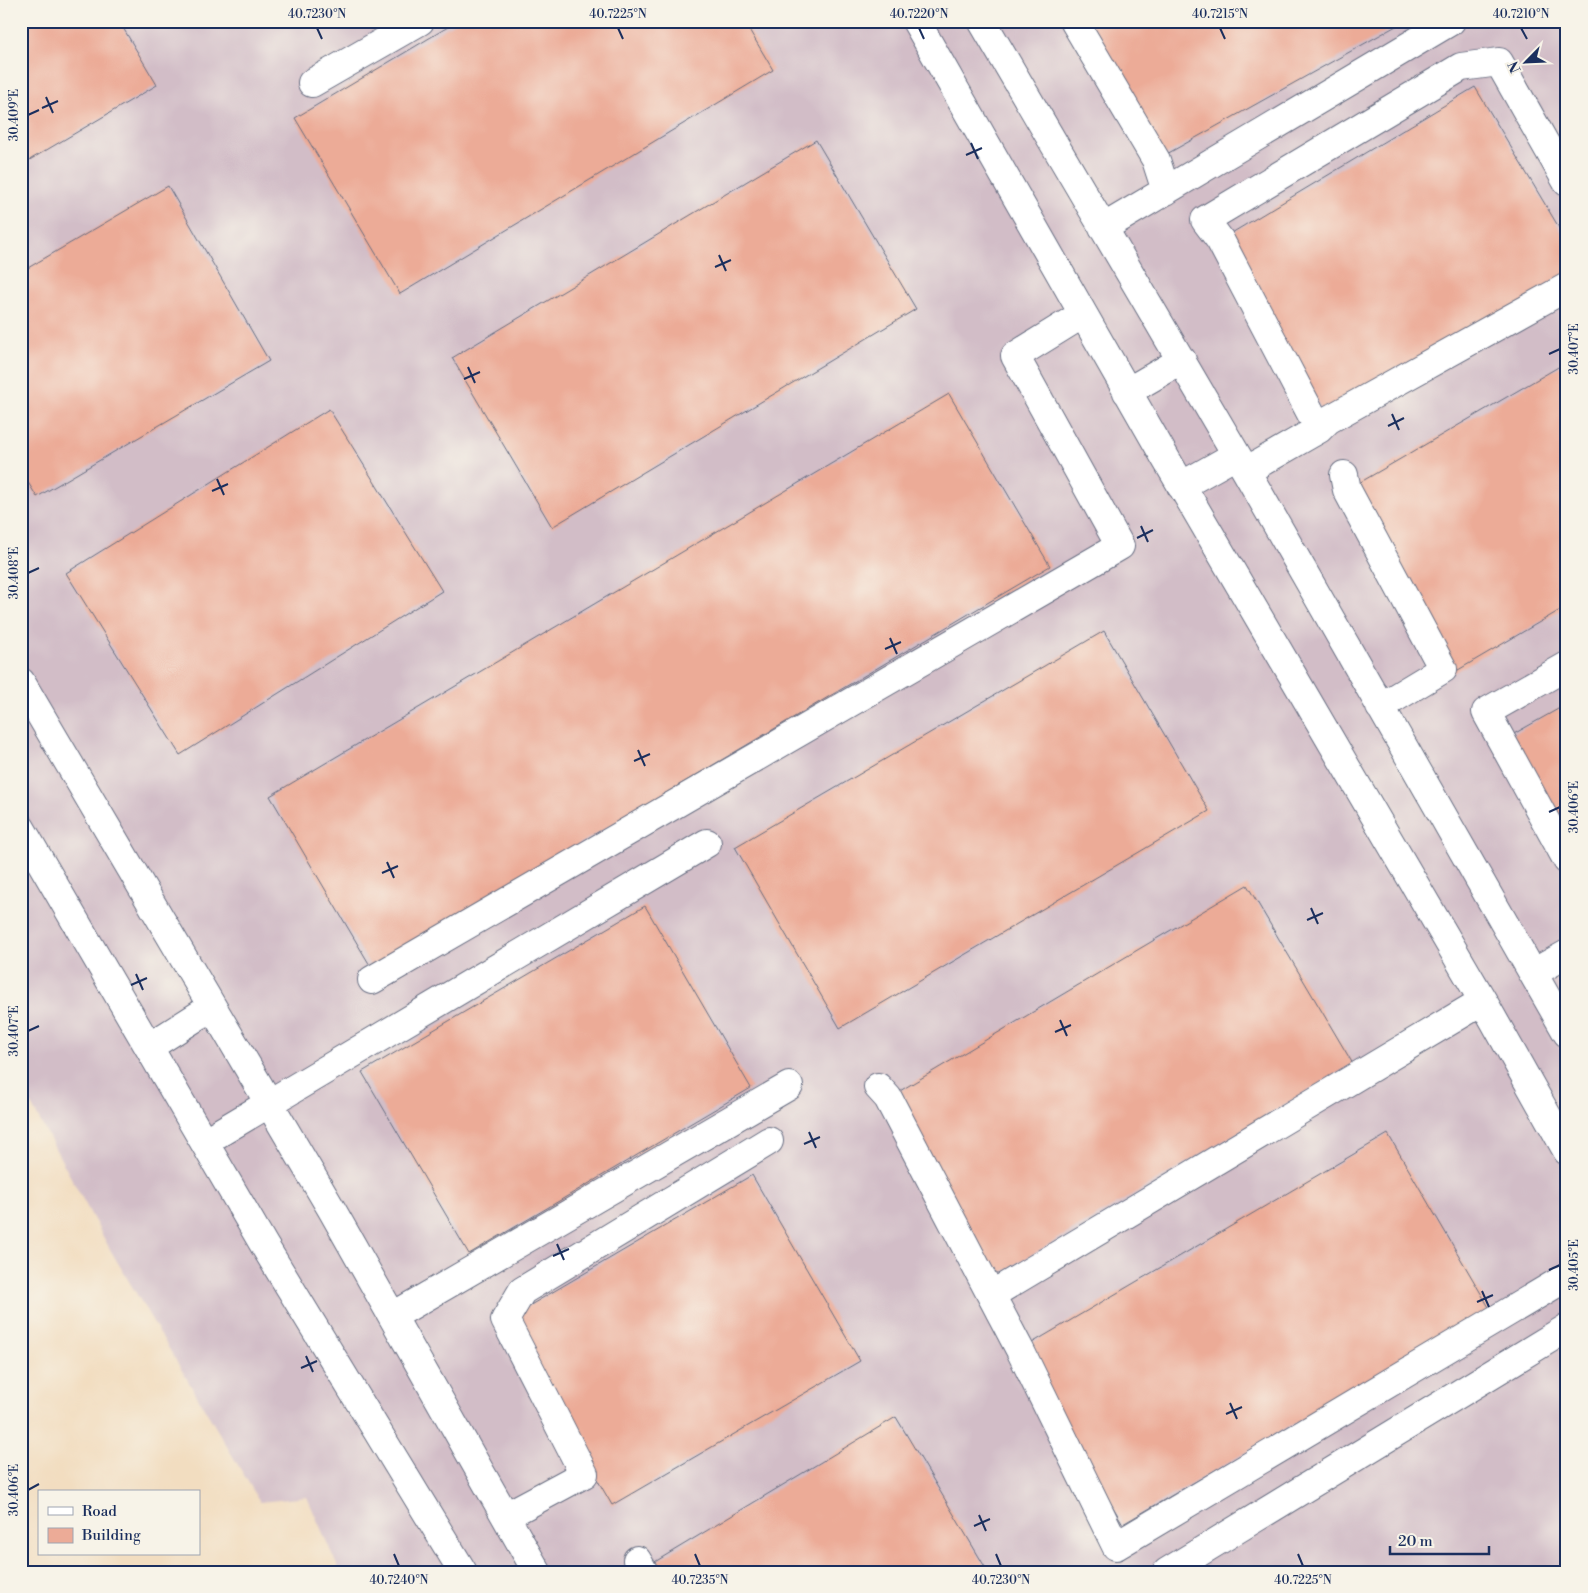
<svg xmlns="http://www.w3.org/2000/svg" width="1588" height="1593" viewBox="0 0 1588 1593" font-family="'Libre Bodoni',serif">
	<rect width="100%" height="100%" fill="#f7f3e8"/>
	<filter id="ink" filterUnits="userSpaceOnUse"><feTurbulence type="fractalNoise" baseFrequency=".02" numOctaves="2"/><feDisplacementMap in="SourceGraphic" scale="10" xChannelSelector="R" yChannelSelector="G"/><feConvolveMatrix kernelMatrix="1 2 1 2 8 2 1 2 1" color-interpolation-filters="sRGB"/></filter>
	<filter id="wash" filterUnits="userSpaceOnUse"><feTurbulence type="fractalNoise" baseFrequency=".0096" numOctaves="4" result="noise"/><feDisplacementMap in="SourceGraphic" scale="20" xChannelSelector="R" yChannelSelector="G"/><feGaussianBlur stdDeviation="1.12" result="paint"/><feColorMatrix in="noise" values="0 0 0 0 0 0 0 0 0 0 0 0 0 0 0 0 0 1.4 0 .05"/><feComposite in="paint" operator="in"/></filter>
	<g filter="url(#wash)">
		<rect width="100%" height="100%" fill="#f2ddc0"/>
		<path fill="#d2bdc7" d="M21,21H1567V1572H340L307,1497L260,1502L111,1251L21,1086Z"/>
		<g id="blocks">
			<path fill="#ecab97" d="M21,21H119L157,85L21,165Z
				M458,21H744L773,70L400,294L295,118Z
				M1078,21H1405L1156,160Z
				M1475,87L1567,241V277L1328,420L1220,240Z
				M816,140L916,309L552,527L452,358Z
				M168,186L269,361L37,497L21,471V272Z
				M1567,362V606L1453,673L1347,490Z
				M949,394L1050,566L371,967L270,796Z
				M329,409L442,591L180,755L66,573Z
				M1104,631L1209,811L840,1028L735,847Z
				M1567,704V852L1503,740Z
				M1247,885L1353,1064L994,1277L888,1098Z
				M645,906L751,1088L469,1254L362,1072Z
				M1388,1134L1490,1309L1123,1524L1020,1350Z
				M752,1175L860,1361L612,1505L505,1320Z
				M896,1417L988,1572H651L648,1566Z"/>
		</g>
	</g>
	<g filter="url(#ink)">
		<use href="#blocks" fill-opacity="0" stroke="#666c80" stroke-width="1"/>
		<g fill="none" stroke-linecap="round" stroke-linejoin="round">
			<g stroke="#666c80" stroke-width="30">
				<path id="minor" d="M916,21L1166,459L1483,1001L1567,1151
					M982,21L1246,471L1567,1033
					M1074,21L1156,160L1166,191
					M312,83L420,21
					M1103,228L1451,21
					M1127,392L1182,360
					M1319,429L1220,240L1205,220L1461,67L1499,62L1567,182
					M1246,471L1319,429L1328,420L1567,287
					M1344,475L1347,490L1443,669L1380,707
					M1181,486L1236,455
					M1567,666L1486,712L1567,860
					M21,682L332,1210L537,1572
					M21,828L264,1245L463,1572
					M1533,973L1567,954
					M372,980L1120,546L1015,356L1083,314
					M149,1047L212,1007
					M878,1087L888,1098L991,1295L1483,1001
					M204,1142L707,843
					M991,1295L1020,1350L1116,1546L1567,1277
					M393,1316L789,1086
					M506,1516L584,1474L505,1320L522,1291L769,1141
					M637,1560L644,1572
					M1167,1572L1567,1328"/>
			</g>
			<use href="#minor" stroke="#fff" stroke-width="28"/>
		</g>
	</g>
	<path fill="none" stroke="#1b2f5e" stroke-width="2" d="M317,28L322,39M618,28L623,39M919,28L924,39M1220,28L1225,39M1521,28L1527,39M46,97L53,113M42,108L58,101M28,115L39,110M971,143L978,159M966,155L982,148M719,255L726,271M715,267L731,260M1549,354L1560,349M468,367L475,383M464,379L480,372M1392,414L1399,430M1388,426L1404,418M217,479L224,495M212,491L228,484M1141,526L1148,542M1137,538L1153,530M28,573L39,568M890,638L897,654M885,649L901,642M638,750L645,766M634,761L650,754M1549,812L1560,807M387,862L394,878M382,873L398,866M1311,908L1318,924M1307,920L1323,913M136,974L143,990M131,985L147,978M1060,1020L1067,1036M28,1031L39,1026M1055,1032L1071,1025M809,1132L816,1148M804,1144L820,1137M557,1244L564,1260M553,1256L569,1249M1549,1270L1560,1265M1482,1291L1489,1307M1477,1302L1493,1295M306,1356L313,1372M301,1368L317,1361M1230,1403L1237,1419M1226,1414L1242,1407M28,1490L39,1484M979,1515L986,1531M974,1526L990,1519M394,1554L399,1566M695,1554L700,1566M996,1554L1001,1566M1298,1554L1303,1566"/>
	<rect width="1588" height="1593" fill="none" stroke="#f7f3e8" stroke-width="55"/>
	<rect x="38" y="1490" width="162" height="65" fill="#f7f3e8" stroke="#9fa5b1"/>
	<rect x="48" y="1507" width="25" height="8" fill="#ffffff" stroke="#9fa5b1"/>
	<text x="82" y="1516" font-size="15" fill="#1b2f5e">Road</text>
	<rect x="48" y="1528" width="25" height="15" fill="#ecab97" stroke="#9fa5b1"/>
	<text x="82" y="1540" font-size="15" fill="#1b2f5e">Building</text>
	<g transform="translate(1526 62) rotate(246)" stroke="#f7f3e8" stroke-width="4" paint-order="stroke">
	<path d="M0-4L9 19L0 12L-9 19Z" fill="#1b2f5e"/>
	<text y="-8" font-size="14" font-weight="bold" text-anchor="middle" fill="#1b2f5e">N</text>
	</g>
	<path d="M1390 1546v8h99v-8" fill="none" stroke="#1b2f5e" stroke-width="2.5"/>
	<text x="1398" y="1546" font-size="15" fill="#1b2f5e" stroke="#f7f3e8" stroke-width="4" paint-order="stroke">20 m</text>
	<rect x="28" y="28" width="1532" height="1538" fill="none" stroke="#1b2f5e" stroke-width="2"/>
	<g font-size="12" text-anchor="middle" fill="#1b2f5e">
		<text x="317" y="18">40.7230°N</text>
		<text x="618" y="18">40.7225°N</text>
		<text x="919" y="18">40.7220°N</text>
		<text x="1220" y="18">40.7215°N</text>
		<text x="1521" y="18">40.7210°N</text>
		<text transform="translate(14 115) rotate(-90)" y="4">30.409°E</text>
		<text transform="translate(1574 349) rotate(-90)" y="4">30.407°E</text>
		<text transform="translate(14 573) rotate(-90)" y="4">30.408°E</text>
		<text transform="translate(1574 807) rotate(-90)" y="4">30.406°E</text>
		<text transform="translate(14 1031) rotate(-90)" y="4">30.407°E</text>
		<text transform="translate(1574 1265) rotate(-90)" y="4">30.405°E</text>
		<text transform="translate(14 1490) rotate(-90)" y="4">30.406°E</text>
		<text x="399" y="1584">40.7240°N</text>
		<text x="700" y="1584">40.7235°N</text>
		<text x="1001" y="1584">40.7230°N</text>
		<text x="1303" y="1584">40.7225°N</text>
	</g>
</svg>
